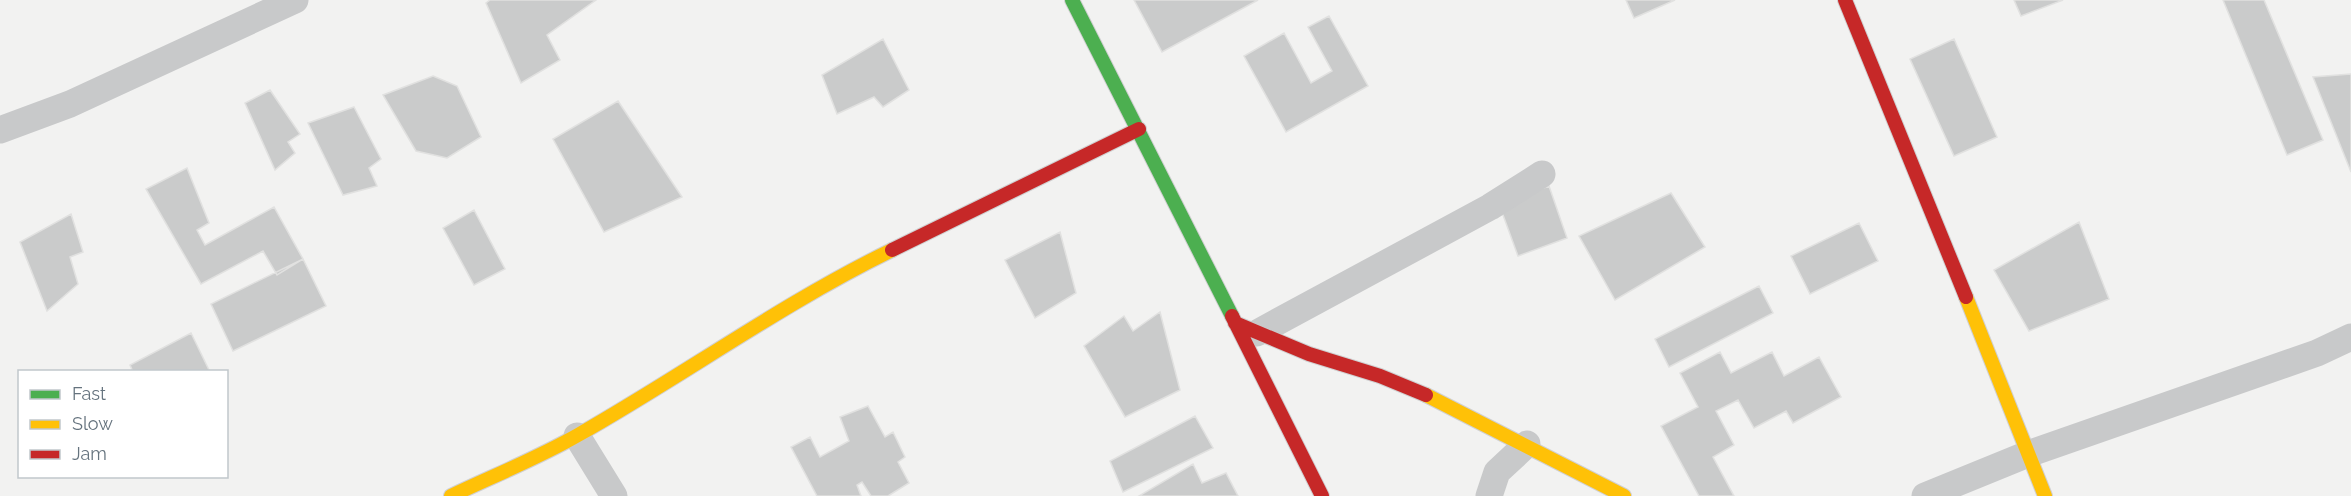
<svg xmlns="http://www.w3.org/2000/svg" width="2351" height="496" viewBox="0 0 2351 496" font-family="Raleway,sans-serif">
	<rect width="100%" height="100%" fill="#f2f2f1"/>
	<path fill="#cacbcb" stroke="#e1e1e0" stroke-width="1.5" d="M490,0H596L547,35L560,60L521,83L486,3Z
		M1134,0H1258L1162,52Z
		M1626,0H1675L1634,18Z
		M2014,0H2063L2021,16Z
		M2223,0H2264L2323,140L2287,155Z
		M1329,16L1368,86L1286,132L1244,56L1284,33L1311,83L1332,71L1308,27Z
		M883,39L909,90L883,107L874,97L837,114L822,75Z
		M1954,39L1997,137L1954,156L1910,59Z
		M2351,74V172L2313,77Z
		M433,76L457,86L481,137L447,158L416,151L383,95Z
		M270,90L300,134L288,142L295,153L275,170L245,103Z
		M618,101L682,197L604,232L553,139Z
		M354,107L381,159L369,168L377,186L343,195L308,123Z
		M187,168L209,223L197,230L205,245L274,207L303,259L277,275L263,251L201,284L146,189Z
		M1549,186L1567,238L1518,256L1499,204Z
		M1671,193L1705,247L1615,300L1579,236Z
		M474,210L505,269L474,285L443,228Z
		M71,214L83,252L70,257L78,284L47,311L20,242Z
		M2079,222L2109,299L2029,331L1994,270Z
		M1859,223L1878,261L1810,294L1791,256Z
		M1060,232L1076,293L1035,318L1005,260Z
		M303,259L326,306L233,351L211,304Z
		M1759,286L1773,313L1669,367L1655,339Z
		M1160,312L1180,390L1125,417L1084,346L1124,316L1133,331Z
		M191,333L210,372H133L130,365Z
		M1720,352L1731,373L1772,352L1784,376L1819,357L1841,397L1793,423L1786,411L1754,428L1738,400L1716,411L1734,445L1713,457L1734,496H1699L1661,426L1698,407L1680,373Z
		M868,406L885,437L893,432L905,457L898,462L909,483L888,496H871L862,482L857,485L861,496H817L791,447L810,437L820,457L849,441L840,417Z
		M1195,416L1213,448L1123,492L1110,461Z
		M1193,464L1202,483L1226,473L1238,496H1139Z"/>
	<g fill="none" stroke-linecap="round" stroke-linejoin="round">
		<g stroke="#d0d0d1" stroke-width="16">
			<path id="fast" d="M1072,0L1232,316"/>
		</g>
		<g stroke="#d0d0d1" stroke-width="16">
			<path id="slow" d="M1966,297L2045,496
				M1426,395L1624,496
				M451,496C493,476 538,458 578,435C684,375 783,303 892,250"/>
		</g>
		<g stroke="#d0d0d1" stroke-width="16">
			<path id="jam" d="M1845,0L1966,297
				M892,250L1139,129
				M1232,316L1322,496
				M1235,323L1309,354L1380,376L1426,395"/>
		</g>
		<path stroke="#c8c9ca" stroke-width="27" d="M0,130L70,104L295,0
			M1257,333L1490,207L1542,174
			M577,436L614,496
			M1489,496L1497,472L1527,444
			M1925,496L2028,454L2317,353L2351,337"/>
		<use href="#fast" stroke="#4caf50" stroke-width="14"/>
		<use href="#slow" stroke="#ffc107" stroke-width="14"/>
		<use href="#jam" stroke="#c62828" stroke-width="14"/>
	</g>
	<rect x="18" y="370" width="210" height="108" fill="#ffffff" stroke="#c1c7cb" stroke-width="1.5"/>
	<rect x="30" y="390" width="30" height="9" fill="#4caf50" stroke="#c1c7cb" stroke-width="1.5"/>
	<text x="72" y="400" font-size="18" fill="#65737e">Fast</text>
	<rect x="30" y="420" width="30" height="9" fill="#ffc107" stroke="#c1c7cb" stroke-width="1.5"/>
	<text x="72" y="430" font-size="18" fill="#65737e">Slow</text>
	<rect x="30" y="450" width="30" height="9" fill="#c62828" stroke="#c1c7cb" stroke-width="1.5"/>
	<text x="72" y="460" font-size="18" fill="#65737e">Jam</text>
</svg>
